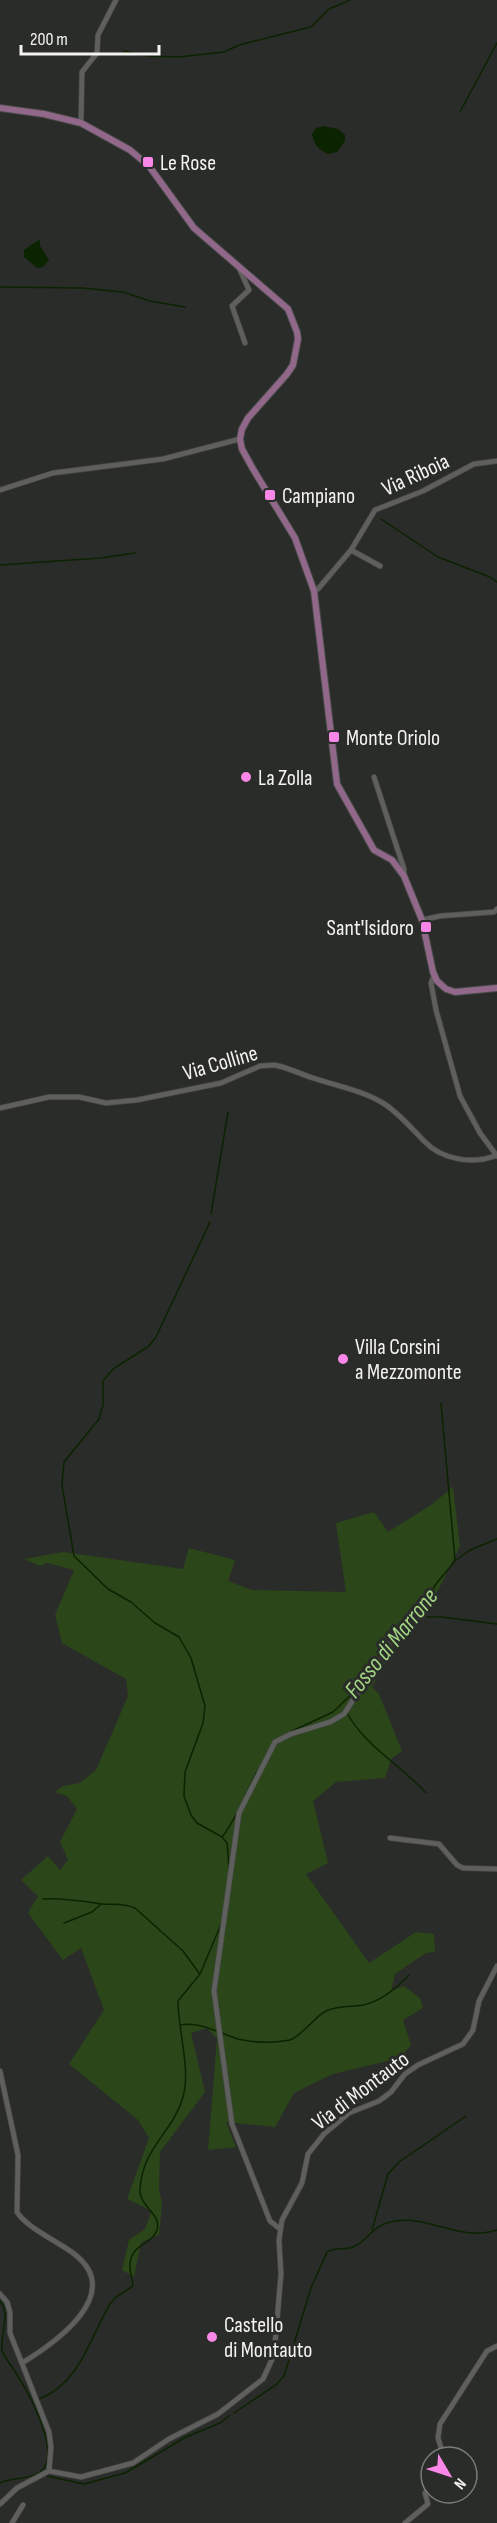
<svg xmlns="http://www.w3.org/2000/svg" width="497" height="2523" viewBox="0 0 497 2523" font-family="'Sofia Sans Condensed',sans-serif">
	<rect width="100%" height="100%" fill="#2a2c29"/>
	<path fill="#2b4619" d="M453,1487L460,1546L426,1615L412,1617L372,1687L379,1694L402,1751L391,1759L385,1778L336,1782L313,1801L328,1863L306,1874L369,1963L416,1932L434,1934L435,1952L426,1953L395,1974L391,1991L404,1986L420,1998L423,2008L403,2020L411,2045L400,2058L333,2074L294,2093L275,2127L226,2122L236,2147L208,2150L217,2039L207,2028L191,2033L205,2092L160,2152L159,2189L162,2204L159,2235L141,2242L134,2277L122,2270L129,2240L145,2229L152,2211L127,2199L149,2138L138,2120L69,2064L104,2010L81,1948L63,1960L28,1913L38,1896L21,1880L48,1856L60,1870L68,1860L60,1842L77,1809L67,1796L55,1792L63,1786L80,1783L96,1770L128,1696L126,1679L62,1643L55,1615L74,1570L47,1563L40,1566L24,1559L63,1552L183,1569L189,1548L235,1560L228,1581L252,1590L346,1592L336,1523L374,1512L388,1532L431,1505Z"/>
	<path fill="#0c2300" d="M324,126L338,129L345,135V141L337,152L328,154C318,149 314,145 312,134L316,128Z
		M40,239V246L49,260L43,267L37,268L24,257V250Z"/>
	<g fill="none" stroke-linecap="round" stroke-linejoin="round">
		<path stroke="#0c2300" stroke-width="1.5" d="M124,51L148,56L178,57L224,52L239,45L311,27L329,9L350,0
			M460,112L497,43
			M0,287L82,288L123,292L150,301L185,307
			M381,519L438,557L490,577L497,582
			M0,565L100,558L135,553
			M211,1214L228,1112
			M210,1222L156,1337L149,1346L113,1369L103,1381V1405L99,1419L64,1462L62,1485L74,1556L108,1589L131,1602L155,1623L179,1637L191,1658L205,1706L203,1723L185,1772L184,1796L191,1815L197,1823L222,1837L227,1843L229,1867
			M441,1403L455,1560
			M410,1617H442L497,1624
			M392,1637L423,1605L436,1584L455,1561L470,1550L497,1539
			M365,1677L384,1648
			M347,1713C365,1746 402,1766 426,1793
			M290,1732L333,1712L358,1688
			M222,1837C238,1817 246,1791 258,1770
			M43,1899C64,1898 82,1901 102,1904C113,1905 124,1903 135,1908L183,1951L199,1973
			M64,1923L92,1912L101,1904
			M180,2025C199,2021 220,2033 238,2039C255,2043 273,2043 290,2040C303,2035 313,2018 326,2011C337,2006 351,2007 363,2005C382,2001 396,1988 409,1975
			M372,2230L388,2174L399,2162L466,2116
			M0,2301C11,2314 0,2335 2,2350C4,2358 10,2363 14,2370C26,2388 64,2454 40,2472C29,2480 12,2477 0,2483
			M39,2399C80,2384 90,2337 110,2304L116,2297L133,2286C133,2279 129,2271 130,2264C131,2244 153,2244 157,2230C162,2214 139,2206 140,2190C142,2147 173,2133 183,2097C191,2069 178,2031 178,2001L200,1974L222,1922
			M234,2413L277,2384L284,2376L311,2288L327,2252C336,2246 344,2251 353,2247C370,2240 371,2224 396,2221C430,2216 462,2242 497,2230
			M47,2476L84,2484L125,2473L186,2437L220,2423L230,2415"/>
		<g stroke="#494a48" stroke-width="6">
			<path id="minor" d="M81,123L82,72L97,53L98,35L116,0
				M239,268L249,290L232,306L245,343
				M0,490L53,473L163,459L240,439
				M351,550L380,566
				M314,591L318,589L351,550L375,510L423,491L474,464L497,461
				M374,777L404,869V876
				M422,920L440,916L494,912L497,909
				M434,976L431,983L436,1010L460,1096L480,1133L497,1156
				M0,1108L49,1097H79L106,1103L137,1100L221,1083L260,1066L274,1065C287,1067 300,1074 313,1078C337,1086 361,1090 383,1103C399,1113 411,1128 424,1141C442,1160 473,1165 497,1155
				M390,1838L439,1844L457,1865L463,1868L497,1869
				M0,2071L18,2155L17,2212C27,2228 57,2241 73,2253C127,2293 55,2343 22,2363
				M280,2229L270,2221L232,2124L214,1991L239,1813L275,1742L291,1734L330,1722L344,1714L393,1638
				M0,2294L7,2302L10,2312V2333L49,2432L51,2447L49,2471
				M444,2457L438,2438L440,2424L487,2351L497,2346
				M49,2471L81,2477L133,2463L169,2439L218,2414L263,2379L274,2355L281,2274L279,2240L282,2220L302,2183L308,2154L324,2134L349,2113L379,2101L391,2092L405,2074L418,2065L463,2044L473,2030L479,2001L497,1966
				M0,2504L17,2488L49,2471
				M12,2523L23,2505
				M405,2523L428,2504L425,2493L431,2485"/>
		</g>
		<g stroke="#494a48" stroke-width="8">
			<path id="major" d="M0,108L44,114L81,123L130,150L149,166L194,228L288,309L297,332L298,339L293,365L287,374L248,418L242,429L240,439L242,449L253,469L295,538L314,591L337,784L374,850L392,860L404,876L422,920L433,972L437,981L446,989L455,992L497,988"/>
		</g>
		<use href="#minor" stroke="#5f605e" stroke-width="4.5"/>
		<use href="#major" stroke="#91688a" stroke-width="6"/>
	</g>
	<g fill="#f987e8" stroke="#2a2c29" stroke-width="2">
		<rect x="142" y="156" width="12" height="12" rx="3"/>
		<rect x="264" y="489" width="12" height="12" rx="3"/>
		<rect x="328" y="731" width="12" height="12" rx="3"/>
		<circle cx="246" cy="777" r="6"/>
		<rect x="420" y="921" width="12" height="12" rx="3"/>
		<circle cx="343" cy="1359" r="6"/>
		<circle cx="212" cy="2337" r="6"/>
	</g>
	<g text-anchor="middle" stroke-width="6" stroke-linejoin="round" paint-order="stroke">
		<g font-size="22" fill="#f3f4f2" stroke="#2a2c29" text-anchor="start">
			<text x="160" y="170">Le Rose</text>
			<text x="282" y="503">Campiano</text>
			<text x="346" y="745">Monte Oriolo</text>
			<text x="258" y="785">La Zolla</text>
			<text x="414" y="935" text-anchor="end">Sant'Isidoro</text>
			<text x="355" y="1354">Villa Corsini<tspan x="355" dy="25">a Mezzomonte</tspan></text>
			<text x="224" y="2332">Castello<tspan x="224" dy="25">di Montauto</tspan></text>
		</g>
		<g font-size="22" fill="#f3f4f2" stroke="#2a2c29">
			<text transform="translate(415 474) rotate(-25)" y="8">Via Riboia</text>
			<text transform="translate(220 1062) rotate(-16)" y="8">Via Colline</text>
			<text transform="translate(360 2090) rotate(-37)" y="8">Via di Montauto</text>
		</g>
		<g font-size="24" font-style="italic" fill="#a2d583" stroke="#2a2c29">
			<text transform="translate(391 1643) rotate(-51)" y="8">Fosso di Marrone</text>
		</g>
	</g>
	<g transform="translate(449 2475) rotate(129)"><circle r="28" fill="#2a2c29" stroke="#7a7c79" stroke-width="1.5"/>
	<path d="M0-4.5L10 22L0 15L-10 22Z" fill="#f987e8"/>
	<text y="-9" font-size="16" font-weight="bold" text-anchor="middle" fill="#f3f4f2">N</text>
	</g>
	<path d="M21 45v9h138v-9" fill="none" stroke="#f3f4f2" stroke-width="3"/>
	<text x="30" y="45" font-size="18" fill="#f3f4f2" stroke="#2a2c29" stroke-width="4.5" paint-order="stroke">200 m</text>
</svg>
